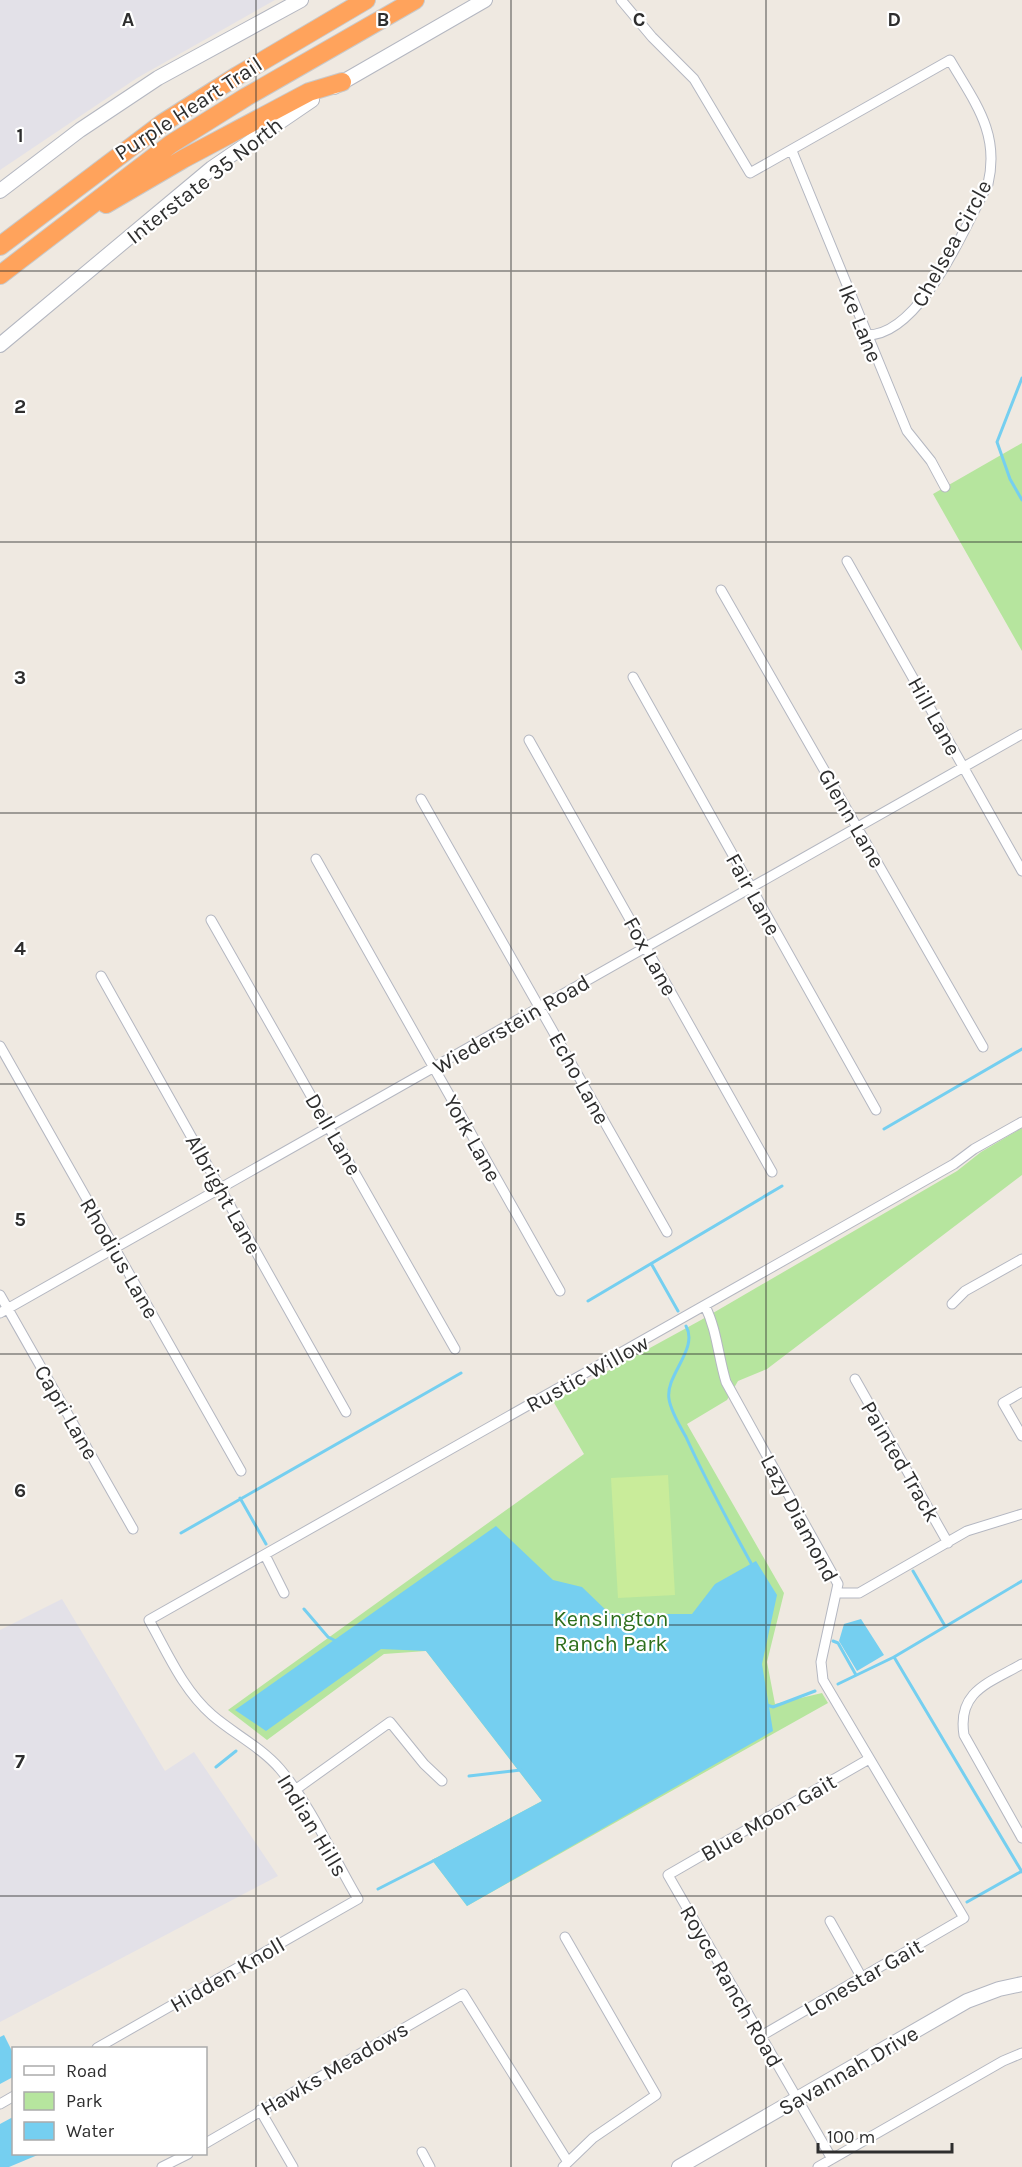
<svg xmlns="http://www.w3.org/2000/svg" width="1022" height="2167" viewBox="0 0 1022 2167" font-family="Karla,sans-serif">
	<rect width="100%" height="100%" fill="#efe9e1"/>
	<path fill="#e3e1e8" d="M0,0H275L137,78L0,170Z
		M62,1599L165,1771L194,1752L278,1876L0,2022V1630Z"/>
	<path fill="#b6e59e" d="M1022,443V651L933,494Z
		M1022,1128V1175L767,1369L738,1381L727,1400L687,1424L784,1593L767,1662L775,1704L822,1693L828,1703L467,1906L432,1860L542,1801L426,1651L384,1654L267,1740L228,1710L584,1454L553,1401L701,1320L957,1171L981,1152Z"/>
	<path fill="#c9ec9a" d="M668,1475L675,1595L618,1598L611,1478Z"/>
	<path fill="#75cff0" d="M496,1526L553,1580L582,1587L610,1614H692L715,1584L756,1561L777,1595L762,1664L773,1731L467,1906L432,1860L542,1801L426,1651L381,1649L266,1731L235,1710Z
		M861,1619L884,1655L857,1671L839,1641L844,1624Z
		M4,2035L13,2053V2077L0,2084V2037Z
		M13,2117L14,2154H40L9,2167H0V2124Z"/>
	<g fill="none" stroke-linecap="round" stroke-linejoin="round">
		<path stroke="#75cff0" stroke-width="3" d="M1022,378L997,442L1010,479L1022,500
			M884,1129L1022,1049
			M652,1265L678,1311
			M588,1301L782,1186
			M686,1326C699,1349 665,1375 669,1399C671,1412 680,1426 686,1437C706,1481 729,1523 752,1565
			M240,1498L266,1544
			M181,1533L461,1373
			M913,1571L945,1626
			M304,1609L328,1637L336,1641
			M833,1641L838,1643L856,1675
			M894,1657L1022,1581
			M838,1684L894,1657L1022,1872
			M767,1705L773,1707L815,1691
			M216,1767L236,1751
			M469,1776L521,1770
			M378,1889L435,1860
			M967,1902L1022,1871"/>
		<g stroke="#b4b7c1" stroke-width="11">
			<path id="street" d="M621,0L652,37L694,79L750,173L950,60C975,103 1000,133 988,184C965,226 920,338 865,335
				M792,151L907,431L931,461L945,487
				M847,561L1022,871
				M721,590L983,1047
				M633,677L876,1110
				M529,740L772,1172
				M421,799L667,1232
				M316,859L560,1291
				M211,920L455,1349
				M101,976L346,1412
				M0,1046L241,1471
				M0,1295L133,1529
				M952,1304L965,1291L1022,1259
				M705,1306C717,1330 718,1356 726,1382L838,1584L821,1662L823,1680L964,1918L761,2036
				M0,1313L1022,734
				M855,1379L948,1543
				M1022,1392L1003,1403L1022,1436
				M265,1555L284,1593
				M838,1593H859L967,1531L1022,1514
				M1022,1664C989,1683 957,1691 964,1735L1022,1838
				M295,1790L390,1722L424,1764L442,1781
				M830,1921L862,1978
				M97,2048L358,1899C333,1857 312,1807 280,1769C261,1747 234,1734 212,1715C183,1690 167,1652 149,1620L954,1164L974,1149L1022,1122
				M0,2104L14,2096
				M260,2110L293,2167
				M206,2143L463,1994L568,2162
				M422,2152L430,2167
				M832,2159L668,1875L869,1759
				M162,2167L188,2154
				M563,2167L593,2138L656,2095L565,1937
				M818,2167L1003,2061L1022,2053"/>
		</g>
		<g stroke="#b4b7c1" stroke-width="16">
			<path id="secondary" d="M334,87L485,0
				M0,191L80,130L158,78L301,0
				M0,345L212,168L312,100
				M679,2167L967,2001L999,1989L1022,1984"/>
		</g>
		<g stroke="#c9c9c9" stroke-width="20">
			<path id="highway" d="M106,204L183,159L309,92L342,82
				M0,246L163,123L237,76L366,0
				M0,275L171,144L246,97L415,0"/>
		</g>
		<use href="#street" stroke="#fff" stroke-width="9"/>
		<use href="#secondary" stroke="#fff" stroke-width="14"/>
		<use href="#highway" stroke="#ffa35c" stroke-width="18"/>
	</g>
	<path fill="none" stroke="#2e2e2e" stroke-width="1.5" stroke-opacity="0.55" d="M256,0V2167M511,0V2167M766,0V2167M0,271H1022M0,542H1022M0,813H1022M0,1084H1022M0,1354H1022M0,1625H1022M0,1896H1022"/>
	<g text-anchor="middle" stroke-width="4.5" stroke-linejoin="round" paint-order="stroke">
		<g font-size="22" fill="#2e2e2e" stroke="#fff">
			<text transform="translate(188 108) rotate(-33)" y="8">Purple Heart Trail</text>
			<text transform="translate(204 180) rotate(-38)" y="8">Interstate 35 North</text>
			<text transform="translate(951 243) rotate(-61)" y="8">Chelsea Circle</text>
			<text transform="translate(861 323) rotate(68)" y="8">Ike Lane</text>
			<text transform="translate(935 716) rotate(61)" y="8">Hill Lane</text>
			<text transform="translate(852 818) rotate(60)" y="8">Glenn Lane</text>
			<text transform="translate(754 894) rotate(61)" y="8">Fair Lane</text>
			<text transform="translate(651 956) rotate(61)" y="8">Fox Lane</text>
			<text transform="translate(511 1024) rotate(-30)" y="8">Wiederstein Road</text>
			<text transform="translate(580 1078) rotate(61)" y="8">Echo Lane</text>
			<text transform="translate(334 1134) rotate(60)" y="8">Dell Lane</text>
			<text transform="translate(473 1138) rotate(61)" y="8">York Lane</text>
			<text transform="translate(224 1194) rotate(61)" y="8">Albright Lane</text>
			<text transform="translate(120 1258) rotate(60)" y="8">Rhodius Lane</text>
			<text transform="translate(587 1373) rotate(-29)" y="8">Rustic Willow</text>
			<text transform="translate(67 1412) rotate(60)" y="8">Capri Lane</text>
			<text transform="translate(901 1461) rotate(60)" y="8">Painted Track</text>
			<text transform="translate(800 1518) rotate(62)" y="8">Lazy Diamond</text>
			<text transform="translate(768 1817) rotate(-30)" y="8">Blue Moon Gait</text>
			<text transform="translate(313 1825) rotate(59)" y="8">Indian Hills</text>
			<text transform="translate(227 1974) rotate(-30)" y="8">Hidden Knoll</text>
			<text transform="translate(863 1977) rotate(-30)" y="8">Lonestar Gait</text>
			<text transform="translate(732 1986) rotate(60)" y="8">Royce Ranch Road</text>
			<text transform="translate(334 2068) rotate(-30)" y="8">Hawks Meadows</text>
			<text transform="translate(848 2070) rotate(-30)" y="8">Savannah Drive</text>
		</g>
		<g font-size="22" fill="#2c6e1b" stroke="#fff">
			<text x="611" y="1626">Kensington<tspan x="611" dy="25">Ranch Park</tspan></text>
		</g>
	</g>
	<g font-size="20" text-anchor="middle" font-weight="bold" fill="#2e2e2e" stroke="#fff" stroke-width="4.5" stroke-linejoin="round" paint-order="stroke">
		<text x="128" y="26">A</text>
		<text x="383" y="26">B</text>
		<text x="639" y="26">C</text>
		<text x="894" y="26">D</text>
		<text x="20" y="142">1</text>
		<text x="20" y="413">2</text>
		<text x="20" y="684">3</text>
		<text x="20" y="955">4</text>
		<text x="20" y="1226">5</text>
		<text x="20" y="1497">6</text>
		<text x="20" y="1768">7</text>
	</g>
	<rect x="12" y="2047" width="195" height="108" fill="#ffffff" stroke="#ababab" stroke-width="1.5"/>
	<rect x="24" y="2066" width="30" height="9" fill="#ffffff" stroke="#ababab" stroke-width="1.5"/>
	<text x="66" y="2077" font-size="18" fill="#2e2e2e">Road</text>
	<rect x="24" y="2092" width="30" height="18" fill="#b6e59e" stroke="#ababab" stroke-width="1.5"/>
	<text x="66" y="2107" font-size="18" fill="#2e2e2e">Park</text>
	<rect x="24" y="2122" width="30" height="18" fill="#75cff0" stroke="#ababab" stroke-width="1.5"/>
	<text x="66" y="2137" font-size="18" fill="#2e2e2e">Water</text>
	<path d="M818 2143v9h134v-9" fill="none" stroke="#2e2e2e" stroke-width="3"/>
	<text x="827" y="2143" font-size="18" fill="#2e2e2e" stroke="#ffffff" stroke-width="4.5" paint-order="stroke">100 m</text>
</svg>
